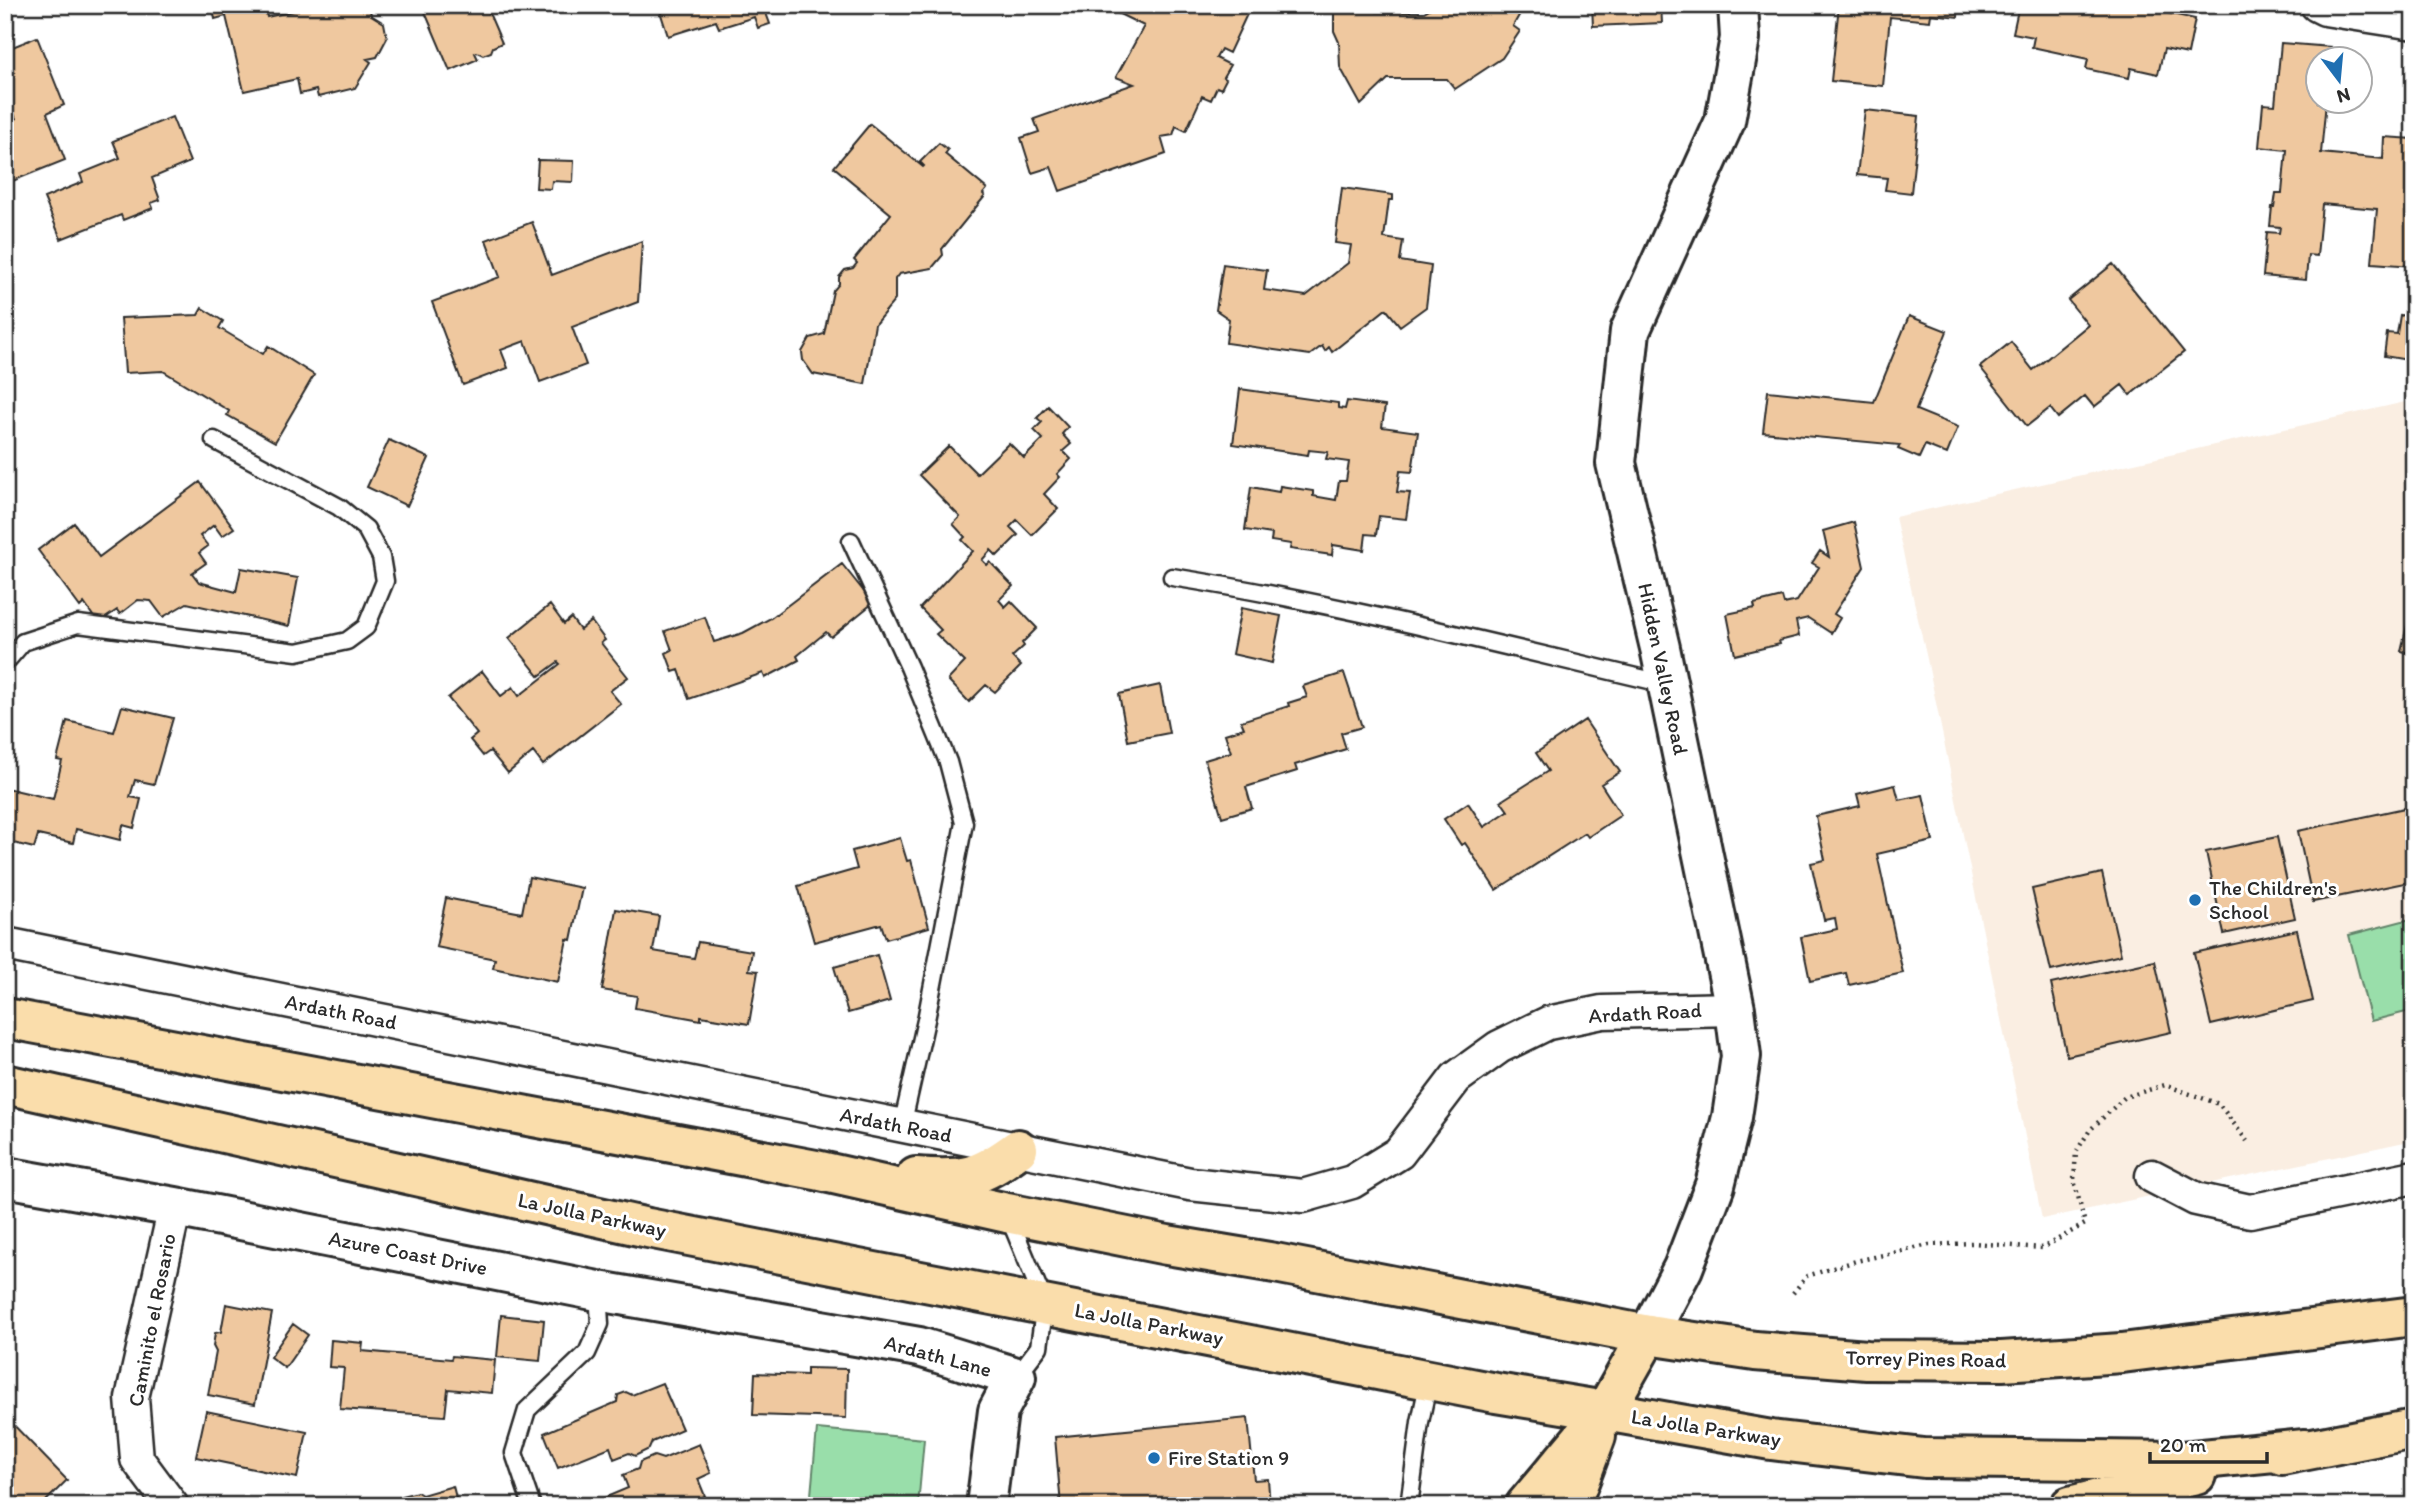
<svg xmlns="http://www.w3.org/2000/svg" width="2419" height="1511" viewBox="0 0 2419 1511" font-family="Itim,sans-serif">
	<rect width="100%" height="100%" fill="#fff"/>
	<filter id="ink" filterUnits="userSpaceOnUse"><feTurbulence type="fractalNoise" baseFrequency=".0143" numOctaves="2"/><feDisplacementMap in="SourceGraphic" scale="14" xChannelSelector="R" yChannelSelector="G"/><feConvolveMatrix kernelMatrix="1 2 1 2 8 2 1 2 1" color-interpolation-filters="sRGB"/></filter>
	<g filter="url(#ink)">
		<path fill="#faeee2" d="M2414,400V1140L2042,1219L1927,659L1895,517Z"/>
		<path fill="#99deaa" stroke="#62846a" stroke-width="2" d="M2414,918V1010L2371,1021L2349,935Z
			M817,1429L924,1439L918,1506H810Z"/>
		<path fill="#efc89f" stroke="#2b2b2b" stroke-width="2" d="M212,5H244V7L264,5L267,17L298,10L302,5H369L371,15L384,23L387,38L377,57L367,59L371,62L355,88L318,97L316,90L300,94L297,79L244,91L226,16L215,19Z
			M422,5H506L489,13L502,43L493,47L491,52L483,55L477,52L475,53L478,59L450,71Z
			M658,5H788L766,13L770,24L758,28L754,17L719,28L716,21L668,36Z
			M1101,5H1256L1252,13L1248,12L1229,53L1221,49L1216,58L1230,65L1223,77L1226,79L1221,89L1217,87L1211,100L1202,96L1186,131L1176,126L1173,135L1161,137L1166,154L1060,191L1051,167L1032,173L1021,138L1039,132L1034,119L1134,84L1116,77L1144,26Z
			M1334,5H1377V12H1424L1436,5H1525L1513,26L1520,31L1502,58L1455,89L1447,79H1388L1361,105L1340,67L1339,42L1334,31Z
			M1592,5H1661L1662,23L1593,26Z
			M1839,5H1959L1958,17L1931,14L1930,21L1890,17L1883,86L1831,81Z
			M2019,5H2130L2195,19L2188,54L2164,49L2158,74L2131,68L2129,78L2086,69L2088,59L2032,47L2034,37L2013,33Z
			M37,37L64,105L47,113L65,160L5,184V123L16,119L5,92V50Z
			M2281,43L2331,47L2329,60H2318V102H2326L2321,153L2383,159L2384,137L2414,139V266L2372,263L2377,209L2322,204L2317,256L2308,255L2306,280L2263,276L2267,232L2279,233L2280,227L2270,226L2272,207H2274L2276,193H2282L2285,161H2286L2287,150L2259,147L2263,104L2275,105Z
			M1865,110L1919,116L1911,193L1885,190L1887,178L1857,175Z
			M172,117L190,162L152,178L160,200L151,203L153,208L123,220L121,215L61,239L44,198L83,182L80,174L120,158L113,141Z
			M870,124L923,167L924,166L920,162L939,143L948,150L945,154L987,189L983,194L985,196L942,249L943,255L932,268L899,274L895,279V300L875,324L865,384L813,374L803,360L802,352L810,338L824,334L833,291L839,284V277L845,270L853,268L857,263L854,260L891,214L834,167Z
			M538,160L574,161L573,182L552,181L551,189L536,188Z
			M1342,188L1393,195V200H1389L1384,238L1403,241L1400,261L1431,266L1426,307L1400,326L1386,309L1332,352L1329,347L1325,351L1322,346L1310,355L1226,343L1229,319L1216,310L1223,264L1267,270L1264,290L1306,296L1348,263L1351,245L1335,243Z
			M532,222L552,275L642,241L638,302L572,327L586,365L540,382L525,341L501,350L508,368L463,385L432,302L500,277L486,240Z
			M2113,264L2184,352L2130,395L2122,385L2094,407L2085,396L2058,418L2050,408L2027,426L1980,367L2011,342L2033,370L2088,325L2068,300Z
			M202,308L223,321L219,328L263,354L268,346L314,375L275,442L227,415L229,411L163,371L125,373L121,318L198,315Z
			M2400,315L2414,317V361L2384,356L2387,333L2397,334Z
			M1909,316L1947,331L1916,410L1958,427L1947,454L1925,445L1919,458L1898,449L1900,445L1763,432L1768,391L1874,402Z
			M1240,389L1338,403V408L1345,409L1347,401L1385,406L1382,427L1418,432L1412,472L1400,471L1397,492L1410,493L1406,519L1379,516L1376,535L1366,534L1364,550L1333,545L1332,555L1290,549L1291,544L1271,541L1272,534L1245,530L1251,487L1279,492L1280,486L1313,491V496L1336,500L1339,481H1346L1349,462L1326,459L1328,452L1309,450L1308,455L1233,444Z
			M1048,406L1068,427L1062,434L1071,444L1063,451L1071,459L1057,474L1060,477L1044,494L1058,509L1032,535L1017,520L1010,527L1018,535L997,556L991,550L982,560L987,565L990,562L1013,586L999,600L1005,607L1011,601L1037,628L1022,643L1024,646L1012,657L1021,666L995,692L986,685L969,702L948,680L965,662L936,634L941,630L920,608L973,551L962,540L965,537L953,524L960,517L919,475L949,446L977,474L1009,443L1024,458L1043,439L1034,430L1042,422L1037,418Z
			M389,440L429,458L407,506L367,487Z
			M200,482L234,528L222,536L214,525L200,536L208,546L199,553L206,563L192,573L199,582L236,592L241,568L298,578L289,626L187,603L163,617L151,601L138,600L120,614L117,610L98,623L84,603L80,607L38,550L74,523L99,557Z
			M1854,522L1864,567L1834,614L1840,618L1831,633L1808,618L1796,621L1799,636L1779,641L1780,644L1735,655L1727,614L1755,608L1754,604L1782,597L1784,604L1797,601L1819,567L1812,563L1820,551L1829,557L1823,531Z
			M842,564L873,603L831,637L826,632L797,656L799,660L765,678L763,673L689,699L679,670L673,672L666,653L672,650L665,631L705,617L714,642L743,633L771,618Z
			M2414,596V654L2401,651Z
			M550,605L564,624L571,618L580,630L591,621L605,640L601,643L628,677L610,691L621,704L543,765L533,752L508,773L490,751L483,756L470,740L477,734L448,698L482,671L501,696L513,687L519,696L560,664L558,662L539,676L509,638Z
			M1241,608L1281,616L1272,663L1232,654Z
			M1344,673L1362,727L1341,733L1346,749L1295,765L1297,771L1246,787L1252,808L1222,817L1205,760L1231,752L1225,734L1244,728L1241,721L1289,706L1288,703L1307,697L1303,686Z
			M1160,685L1169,733L1128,741L1119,694Z
			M122,706L173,718L154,784L135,780L130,797L141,799L134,828L123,825L120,840L76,829L73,843L38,835L34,848L5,841L6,788L53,799L62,761L57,760L67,721L114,732Z
			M1585,720L1620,772L1601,784L1621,815L1588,837L1585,833L1496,890L1465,843L1461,845L1444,819L1468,803L1484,827L1508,811L1501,801L1548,771L1536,753Z
			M1895,785L1899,800L1923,795L1933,841L1877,854L1903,973L1849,985L1846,973L1810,981L1801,937L1837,929L1835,918L1824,920L1811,863L1825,860L1816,816L1860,806L1857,794Z
			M2414,806V881L2313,902L2298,831Z
			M2277,837L2295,918L2224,934L2206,852Z
			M900,838L907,861L911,860L929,927L886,939L881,924L814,942L798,886L857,869L852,851Z
			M2102,873L2121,955L2051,971L2032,889Z
			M529,877L582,888L571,940L567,939L558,982L493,968L495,959L436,947L446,898L522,913Z
			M616,909L659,916L653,951L694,958L698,942L752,951L749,970L758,971L749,1024L701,1016V1020L635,1008L637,996L602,990Z
			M2297,930L2313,1001L2211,1025L2194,953Z
			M877,955L890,1001L848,1013L834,967Z
			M2155,961L2171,1032L2067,1056L2051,984Z
			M226,1304L272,1313L255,1404L208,1395L216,1352L213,1346L215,1333L221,1332Z
			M501,1315L544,1320L540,1361L497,1357Z
			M293,1324L308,1335L285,1368L270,1357Z
			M331,1340L363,1343L362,1351L451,1359L452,1356L495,1360L492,1393L448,1389L445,1416L340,1409L344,1368L329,1367Z
			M807,1368L847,1369L846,1418L753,1415L755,1373L807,1375Z
			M662,1383L682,1429L652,1442L649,1449L635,1456L629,1453L614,1459L610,1447L558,1468L544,1433L617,1402L618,1395L626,1392L632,1395Z
			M206,1411L307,1432L297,1478L196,1457Z
			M5,1416L67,1480L41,1506H22L5,1489Z
			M1248,1418L1254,1480L1268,1479L1270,1506H1061L1055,1437Z
			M699,1444L711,1473L698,1479L705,1496L683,1506H585L628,1488L623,1475L638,1469L640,1462L654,1456L663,1459Z
			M453,1486L458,1506H386L399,1502L401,1496L417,1492L422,1495Z"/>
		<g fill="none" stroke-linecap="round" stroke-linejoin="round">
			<g stroke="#2b2b2b" stroke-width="21">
				<path id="service" d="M851,541L909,667L948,762L964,823L926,1020L902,1126
					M1172,577C1338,603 1502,646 1666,684
					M5,663L23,642L78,624L297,652L347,641L366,627L385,581L381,557L366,529L339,507L214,440
					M1008,1215L1045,1304L1039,1347L1016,1377
					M532,1506L514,1453L527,1410L587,1353L600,1324L598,1291
					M1409,1506L1420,1422L1429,1380"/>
			</g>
			<g stroke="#2b2b2b" stroke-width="37">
				<path id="minor" d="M2317,5L2325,9L2414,23
					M5,944L1190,1184L1303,1196L1352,1182L1399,1153L1456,1078L1499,1047L1548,1023L1602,1012L1735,1009
					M2152,1176L2196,1199L2250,1211L2414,1177
					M172,1506L137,1459L132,1398L175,1207"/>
			</g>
			<g stroke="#2b2b2b" stroke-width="44">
				<path id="tertiary" d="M5,1177L175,1207L598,1291L919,1347L1016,1377L998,1411L986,1506
					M1648,1335L1683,1268L1715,1185L1732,1117L1741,1056L1735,1009L1660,648L1616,463L1630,331L1725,121L1740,38L1738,5"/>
			</g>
			<g stroke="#2b2b2b" stroke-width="44">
				<path id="primary" d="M1605,1411L1771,1440L1924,1458L2182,1461L2305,1449
					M2282,1455L2414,1429
					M1525,1506L1605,1411L1648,1335L1755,1351L1867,1360L2002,1361L2122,1353L2414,1316
					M1570,1506L1596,1436
					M2070,1506L2196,1475"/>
			</g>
			<g stroke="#2b2b2b" stroke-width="44">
				<path id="motorway" d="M5,1018L816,1170L1007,1213L1167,1245L1275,1263L1648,1335
					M5,1084L648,1228L1496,1393L1605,1411
					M916,1177C964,1181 979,1178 1018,1149"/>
			</g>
			<path stroke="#2b2b2b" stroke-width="4.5" stroke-dasharray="2 5" stroke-linecap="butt" d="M1793,1293L1807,1276L1856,1261L1929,1245L1972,1243L2042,1248L2085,1224L2074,1180L2076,1152L2090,1130L2125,1097L2165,1085L2219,1104L2247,1141"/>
			<use href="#service" stroke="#fff" stroke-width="16"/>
			<use href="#minor" stroke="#fff" stroke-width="32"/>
			<use href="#tertiary" stroke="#fff" stroke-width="38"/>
			<use href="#primary" stroke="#faddab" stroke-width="38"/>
			<use href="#motorway" stroke="#faddab" stroke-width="38"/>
		</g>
	</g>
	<g fill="#1f6fb2" stroke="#fff" stroke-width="2.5">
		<circle cx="2195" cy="900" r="7"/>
		<circle cx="1154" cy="1458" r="7"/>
	</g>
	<g text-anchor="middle" stroke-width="6" stroke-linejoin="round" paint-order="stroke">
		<g font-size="21" fill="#2b2b2b" stroke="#fff">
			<text transform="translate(1663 669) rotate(78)" y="7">Hidden Valley Road</text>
			<text transform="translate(341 1012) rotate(11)" y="7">Ardath Road</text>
			<text transform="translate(1645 1013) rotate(-3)" y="7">Ardath Road</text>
			<text transform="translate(896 1125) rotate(11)" y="7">Ardath Road</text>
			<text transform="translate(592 1215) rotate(12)" y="7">La Jolla Parkway</text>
			<text transform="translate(408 1253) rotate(11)" y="7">Azure Coast Drive</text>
			<text transform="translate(152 1320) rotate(-79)" y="7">Caminito el Rosario</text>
			<text transform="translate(1149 1324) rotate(11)" y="7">La Jolla Parkway</text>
			<text transform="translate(938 1356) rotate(15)" y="7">Ardath Lane</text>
			<text transform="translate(1926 1359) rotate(1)" y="7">Torrey Pines Road</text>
			<text transform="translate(1706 1428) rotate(9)" y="7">La Jolla Parkway</text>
		</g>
		<g font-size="21" fill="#2b2b2b" stroke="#fff" text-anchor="start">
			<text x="2209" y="895">The Children's<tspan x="2209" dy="24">School</tspan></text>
			<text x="1168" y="1465">Fire Station 9</text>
		</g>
	</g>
	<rect width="2419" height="1511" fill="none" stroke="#fff" stroke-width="28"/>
	<rect x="14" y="14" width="2391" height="1483" fill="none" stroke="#2b2b2b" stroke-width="2.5" filter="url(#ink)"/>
	<g transform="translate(2339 80) rotate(164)"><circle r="33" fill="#ffffff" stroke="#aaaaaa" stroke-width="2"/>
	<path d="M0-5L12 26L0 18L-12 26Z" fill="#1f6fb2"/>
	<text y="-10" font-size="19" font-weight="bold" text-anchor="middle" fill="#2b2b2b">N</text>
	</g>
	<path d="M2150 1452v10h117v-10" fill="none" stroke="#2b2b2b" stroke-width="3.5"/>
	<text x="2160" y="1452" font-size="21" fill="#2b2b2b" stroke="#ffffff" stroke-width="5" paint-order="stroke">20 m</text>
</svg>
